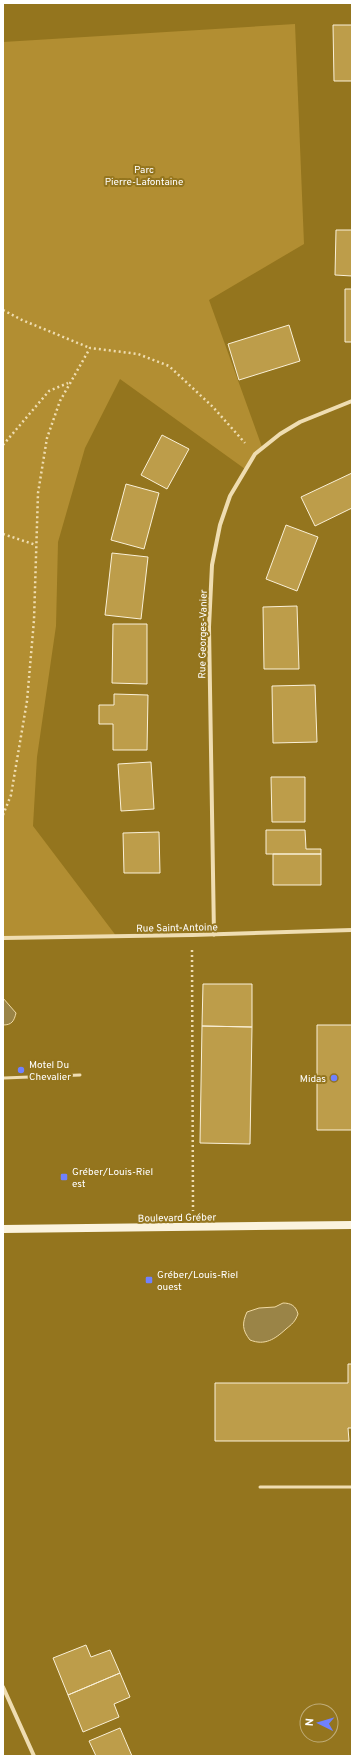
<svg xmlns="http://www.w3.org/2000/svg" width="355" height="1759" viewBox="0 0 355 1759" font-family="Overpass,sans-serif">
	<rect width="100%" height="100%" fill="#94751e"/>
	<path fill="#b28e32" d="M295,24L304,244L209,300L262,447L245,469L120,379L85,448L58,542L56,626L37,757L33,826L117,937L3,938V42Z"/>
	<path fill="#9a8447" stroke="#f0daa4" d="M3,998L16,1013C14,1021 12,1025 3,1025Z
		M283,1303C291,1303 296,1306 298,1314C295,1322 292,1324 286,1329C275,1339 265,1346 250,1340C242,1330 242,1323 247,1312L259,1308L275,1307Z"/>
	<path fill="#bd9d4a" stroke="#faf0d7" d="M333,25H352V81H334Z
		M336,230H352V276L335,275Z
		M345,289H352V342H345Z
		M289,325L300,361L239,380L228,344Z
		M162,435L189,449L167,489L141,475Z
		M352,473V508L315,526L301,497Z
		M126,484L159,493L144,549L111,540Z
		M286,525L318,537L297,591L266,579Z
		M112,553L148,557L141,619L105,615Z
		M297,606L299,669H264L263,607Z
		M113,624H147V684L112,683Z
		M315,685L317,742L273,743L272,686Z
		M114,694L148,695L147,750H113V724H99V705H114Z
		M151,762L154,809L121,811L118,764Z
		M271,777H305V822H272Z
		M266,830H305L306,849H321V854H266Z
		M159,832L160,873H124L123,833Z
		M273,854H321V885H273Z
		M203,984H252V1027L202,1026Z
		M317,1025H352V1130H317Z
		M202,1026L252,1027L250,1144L200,1143Z
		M348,1364H352V1428H348L349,1441H215V1383H348Z
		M86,1645L91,1657L110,1650L120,1673L68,1695L53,1658Z
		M120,1673L130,1697L114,1704L119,1717L83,1732L68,1695Z
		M120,1728L132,1756H96L89,1741Z"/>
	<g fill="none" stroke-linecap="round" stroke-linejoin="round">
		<path stroke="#efddb1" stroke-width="2.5" stroke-dasharray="2 3" stroke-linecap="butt" d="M3,310L22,320L90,348
			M3,445L49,391L68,383
			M3,534L36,545
			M3,815L11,795L27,701L34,620L38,493L47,438L60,401L90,348L138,354L169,366L213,407L245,443
			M192,950L193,1211"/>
		<path stroke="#efddb1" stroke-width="3" d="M4,1078L80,1075
			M260,1487H352"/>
		<path stroke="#efddb1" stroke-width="4" d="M214,935L209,627L212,565L220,525L230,496L255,454L280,434L300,422L352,401
			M3,938L192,935L352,930
			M3,1687L34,1756"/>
		<path stroke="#fbf3de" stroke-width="8" d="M3,1229L352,1225"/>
	</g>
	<g fill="#7081fd" stroke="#94751e" stroke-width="1.5">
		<circle cx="21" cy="1070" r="4"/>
		<circle cx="334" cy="1078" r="4"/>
		<rect x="60" y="1173" width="8" height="8" rx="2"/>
		<rect x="145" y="1276" width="8" height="8" rx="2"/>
	</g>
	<g text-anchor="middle" stroke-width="4" stroke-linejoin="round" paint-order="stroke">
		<g font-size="10" fill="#fff" stroke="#94751e">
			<text x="144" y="173">Parc<tspan x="144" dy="12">Pierre-Lafontaine</tspan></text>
		</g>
		<g font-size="10" fill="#fff" stroke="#94751e">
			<text transform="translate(202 634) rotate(-89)" y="4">Rue Georges-Vanier</text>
			<text transform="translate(177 927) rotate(-1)" y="4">Rue Saint-Antoine</text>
			<text transform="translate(177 1217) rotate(-1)" y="4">Boulevard Gréber</text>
		</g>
		<g font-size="10" fill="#fff" stroke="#94751e" text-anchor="start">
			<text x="29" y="1068">Motel Du<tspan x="29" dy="12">Chevalier</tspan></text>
			<text x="326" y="1082" text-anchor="end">Midas</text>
			<text x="72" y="1175">Gréber/Louis-Riel<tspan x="72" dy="12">est</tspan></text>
			<text x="157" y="1278">Gréber/Louis-Riel<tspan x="157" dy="12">ouest</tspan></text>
		</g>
	</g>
	<rect width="355" height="1759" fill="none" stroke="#ffffff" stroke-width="8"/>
	<g transform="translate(319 1723) rotate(275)"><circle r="19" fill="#94751e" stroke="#bfac78"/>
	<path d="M0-3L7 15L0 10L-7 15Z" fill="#7081fd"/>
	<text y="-6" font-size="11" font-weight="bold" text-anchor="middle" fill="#ffffff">N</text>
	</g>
</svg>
